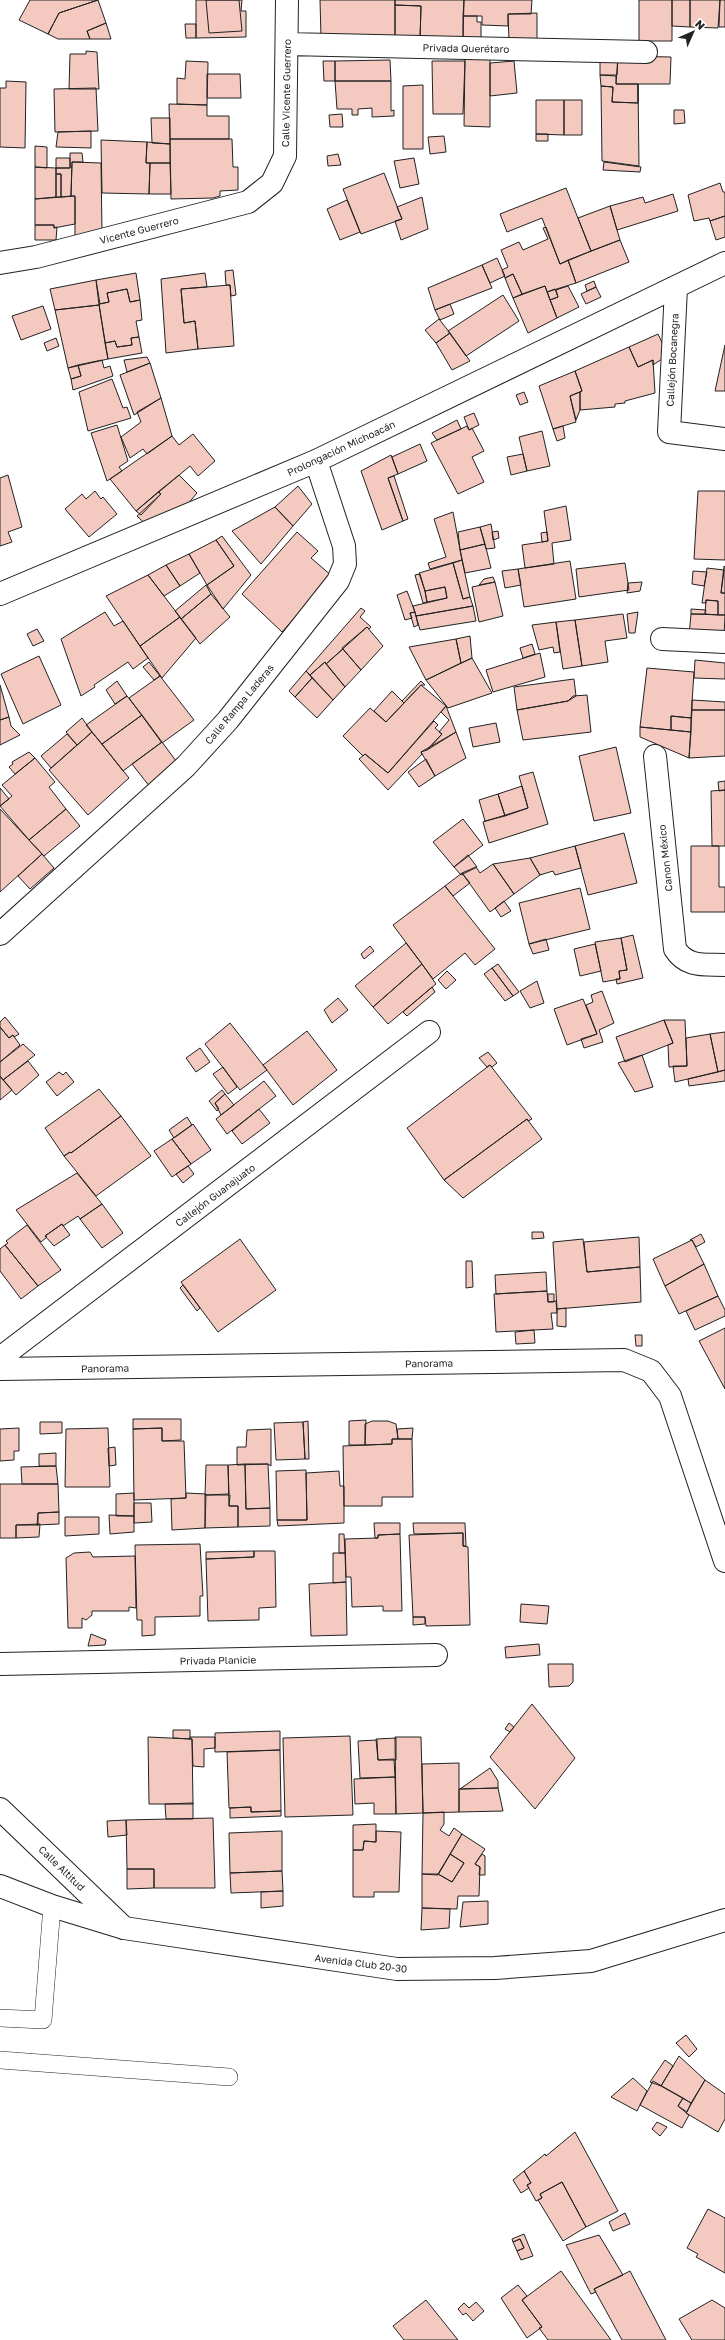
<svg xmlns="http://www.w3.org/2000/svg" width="725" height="2340" viewBox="0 0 725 2340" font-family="'Golos Text',sans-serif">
	<rect width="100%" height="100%" fill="#fff"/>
	<path fill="#f3c9c0" stroke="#222" d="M30,0H98L59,13L48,34L19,20Z
		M98,0L106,23L87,31L90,39H58L48,34L59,13Z
		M196,0H242L241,11H246V37L196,38Z
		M206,0H239L242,31L209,33Z
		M320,0H395V39L321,38Z
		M395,0H464L463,40H420L421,6L395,5Z
		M464,0H532L531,14H508V26L482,25V16H463Z
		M639,0H672V41H639Z
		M672,0H690V27L672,26Z
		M690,0H720L718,28L690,27Z
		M720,0H725V27H719Z
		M395,5L421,6L420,40L395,39Z
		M537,13V41L509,40L508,14Z
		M463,16H477V22H481V40H463Z
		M106,23L111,39H90L87,31Z
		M185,24H196V38H186Z
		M86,51L97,52L99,89H69L70,54H86Z
		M600,56H618L617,75H600Z
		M618,56L671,57L670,84H616Z
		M490,57V127L464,126L465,58Z
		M390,60L391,81H335V61Z
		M186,61L208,62L207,105L177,104V78L185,79Z
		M323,61H335V81H324Z
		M432,61H465L463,114H433Z
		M514,61L517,93L490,96V63Z
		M207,74H240L241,98H207Z
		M600,75L616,76V84H638V103L612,102L613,87L601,86Z
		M6,81L26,82L25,148L0,147V88H6Z
		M335,81H391V111L394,110V116L372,117V108L358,109V115H352V109H337Z
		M638,84L639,166L602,161L601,86L613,87L612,102L638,103Z
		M423,85V149H403V86Z
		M96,88L98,131L55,132L54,89Z
		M536,100H564V135L536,134Z
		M564,100H582V135H564Z
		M169,104L207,105V116H229V139H170Z
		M674,110H684L685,123L674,124Z
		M342,114L343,127H330L329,115Z
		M151,118H170V144L152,143Z
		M91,131V148L56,147L58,132Z
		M536,134H548V141H536Z
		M444,136L446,152L430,154L428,137Z
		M170,139H232L233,167H238V190L220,191V196L213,198L171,199Z
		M101,140L147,142L146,163H150L149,194L102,193Z
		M147,142L170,144V163H146Z
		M35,146L47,147V168L35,167Z
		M70,153H82L83,162H72L71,196L61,197V174H56V168H70Z
		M338,154L341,165L328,166L327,156Z
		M56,158H70V168H56Z
		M414,158L419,184L400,188L394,161Z
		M72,162L101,163L102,232L75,238V196H71Z
		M604,162L641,167L640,172L603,170Z
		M150,163H170L171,194H149Z
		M35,167L56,168V197L35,199Z
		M384,173L402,219L361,234L343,189Z
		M56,174H61V197H56Z
		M720,183L723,192H725V216L710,221L709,218L694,221L688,195Z
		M566,188L591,251L560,264L542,218L507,232L500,214Z
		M673,194L678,211L617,230L610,206L643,197L645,203Z
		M75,196V224L54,228V225H35V199Z
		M422,197L428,229L401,240L395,221L402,219L397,207Z
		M347,200L360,232L340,240L327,209Z
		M610,206L620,240L591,251L578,218Z
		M725,216V237L716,240L710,221Z
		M35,225H54V228L57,227L56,240H35Z
		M546,227L560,264L568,260L576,283L547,292L545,286L522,294L513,274L505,278L502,270L508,267L501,250L519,242L523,250L548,239L543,228Z
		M620,240L629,262L576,283L568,260Z
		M497,258L505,276L490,283L482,265Z
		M482,265L492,288L435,310L428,288Z
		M233,270L236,295L231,296L230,285H226L225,271Z
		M136,273L140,300L130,302L127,289L107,293L109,302L100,304L96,280Z
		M205,273L207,287L181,289L184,323L195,321L198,349L166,353L161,279Z
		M513,274L522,294L513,298L505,278Z
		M96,280L99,305L55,310L50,289Z
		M594,281L596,287L587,291L585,285Z
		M230,285L234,346L198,349L195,321L184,323L181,289Z
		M545,286L557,318L528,333L513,298Z
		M568,286L579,307L557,318L550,300L558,297L556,290Z
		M596,287L601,297L586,304L581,294Z
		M127,289L130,302L140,300L142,320L136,321L139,337L131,338L132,345L117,347L115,341L105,343L99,304L109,302L107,293Z
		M555,289L558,297L550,300L547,292Z
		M503,295L519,321L466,356L448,331Z
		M450,304L454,314L440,320L435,310Z
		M99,305L108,359L68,368L55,310Z
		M43,306L51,329L21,340L12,316Z
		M439,319L450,333L436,343L425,330Z
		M450,333L470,361L452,370L436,343Z
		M658,334L668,355L653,365V360L638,367L629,347Z
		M139,337L142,353L108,359L105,343L115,341L117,347L132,345L131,338Z
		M56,338L59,346L47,351L44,343Z
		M725,345V391H715Z
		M629,347L638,367L653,360L655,393L625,401V403L615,404V407L580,410V392L582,391L575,371Z
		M147,357L150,363L127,372L124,360Z
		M102,360L104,368L110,366L113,376L73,390L71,379L81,376L78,365Z
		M150,363L161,398L134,415L120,375Z
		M78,365L81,376L71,379L68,368Z
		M575,371L582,391L570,396L576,422L553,429L539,386Z
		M112,379L123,408L127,407L131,418L88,431L79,392Z
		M524,392L528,402L520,405L516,395Z
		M580,392V410L576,420L570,396Z
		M161,398L172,436L147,454L143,449L130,458L121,437L141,422L137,412Z
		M474,413L479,425L469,430L464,417Z
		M457,420L461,429L437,440L432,433Z
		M117,425L128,461L119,467L122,471L107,481L91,433Z
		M467,426L469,430L472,428L484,451L472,457L484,482L458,494L431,443Z
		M563,426L565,438L557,441L553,429Z
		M542,431L550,466L527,471L519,437Z
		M193,434L215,461L198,476L190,466L136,511L110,479L172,436L179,445Z
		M420,444L427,461L398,474L392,457Z
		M523,454L527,471L511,475L507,457Z
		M391,455L398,474L388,478L403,521L382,530L361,471Z
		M8,475L22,527L8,532L12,542L0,546V478Z
		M179,475L197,493L172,523L157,535L137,516L161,494L158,492Z
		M394,476L408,519L403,521L388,478Z
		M298,486L312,504L293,526L275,507Z
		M95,491L101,499L103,497L117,514L89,537L65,509L82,494L86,499Z
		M698,491H725V560L694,559Z
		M158,492L161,494L141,515L136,511Z
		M566,506L571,540L552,543L554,564L525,568L522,545L548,541L544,511Z
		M275,507L293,526L261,564L232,531Z
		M453,512L462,560L430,569L428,563L446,557L434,519Z
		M491,524L495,548L486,549L480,527Z
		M480,527L485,544L460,550L458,532Z
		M498,531L499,538L493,540L492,532Z
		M297,532L318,551L311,558L332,576L282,632L242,594Z
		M547,532L548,541L542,542L541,533Z
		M222,536L251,575L223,609L207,585L234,566L216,540Z
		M216,540L234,566L207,585L189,554Z
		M485,544L491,568L465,573L460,550Z
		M189,554L200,573L180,586L166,565Z
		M462,560L470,597L463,599L453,563Z
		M570,561L576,599L524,607L518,569Z
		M453,563L463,599L470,597L473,606L416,616L413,606L447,598L445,587L425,591L419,573Z
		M625,563L629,590L579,597L576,569Z
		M166,565L180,586L164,596L148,575Z
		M724,566L725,567V593H721Z
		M707,568L724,570L721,593H725V615H718V601L706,600V603H702Z
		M518,569L521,585L505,588L502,571Z
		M693,571L707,572L704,586L692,584Z
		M420,574L425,591L427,602L423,603L415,575Z
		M148,575L180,617L140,646L106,596Z
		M493,577L495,582L479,585L484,579Z
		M495,582L503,616L479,622L472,587Z
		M642,582L640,591L627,593L628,583Z
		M206,585L211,594L181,619L175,611Z
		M445,587L447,598L427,602L425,591Z
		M407,591L415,612L410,613L412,618L405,620L397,595Z
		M211,594L230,617L200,644L181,619Z
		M706,600L718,601V615L705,614Z
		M473,606L476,621L420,630L416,616Z
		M361,608L365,611L360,617L371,627L369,629L367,627L326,664L325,662L310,675L306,671Z
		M691,609L706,610L705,614H691Z
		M105,612L114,626L123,621L148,658L133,669L128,662L94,685L95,687L81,696L61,639Z
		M415,612L418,625L414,627L410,613Z
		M638,612L635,633H629L627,614Z
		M623,614L627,638L605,641L608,662L582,666L575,620Z
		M691,614L725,615L724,638L689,635Z
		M180,617L196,638L162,678L140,646Z
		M575,620L582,666L563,669L556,622Z
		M556,622L560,652L554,653L553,647L539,650L532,625Z
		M367,627L383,646L361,670L342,648Z
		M37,629L44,641L33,646L27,634Z
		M470,636L472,658L461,663L456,639Z
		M456,639L461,663L426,680L409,647Z
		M532,644L535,654L523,658L520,648Z
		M343,649L361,670L345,687L326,664Z
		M540,653L545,677L493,692L486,670Z
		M39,656L61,705L23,724L1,674Z
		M472,658L492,693L448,708L426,680Z
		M695,660L725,663V679L694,678Z
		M149,662L160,676L154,680L143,667Z
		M325,662L345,687L333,700L310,675Z
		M647,668L694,672L691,718L671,716V730L640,727Z
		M306,671L312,678L295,697L289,691Z
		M160,676L194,720L162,743L129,698Z
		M312,678L333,700L317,718L295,697Z
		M574,679L576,696L568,701L517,710L514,687Z
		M117,681L127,696L115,704L106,690Z
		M421,681L425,685H421L404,703L402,701Z
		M0,685L9,717L0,720Z
		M421,685L446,706L388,773L365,754L363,756L343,736L370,708L386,722Z
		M392,691L404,703L386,722L374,711Z
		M587,695L591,732L523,740L517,710L568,701L573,696Z
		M127,696L142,715L102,744L86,725Z
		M692,700L725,702V710H692Z
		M446,706L456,732L427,750L442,734L439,732L449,720L441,712Z
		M692,710H725V756L689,758Z
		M142,715L162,742L123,771L102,744Z
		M671,716L691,718V732L671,730Z
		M9,717L11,726L20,735L0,745V720Z
		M82,718L92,732L77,745L66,732Z
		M434,721L438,725L435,728L442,734L427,750L421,752L422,754L388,790L359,759L365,754L388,773Z
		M496,723L500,742L473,747L469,728Z
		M640,727L691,732L689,758L640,737Z
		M92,732L129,778L88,815L49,770Z
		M456,732L466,758L435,776L421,752Z
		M67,734L77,745L51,768L41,756Z
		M162,742L179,765L150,787L132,764Z
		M616,747L631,813L594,821L579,756Z
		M29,752L35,758L15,774L9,767L13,764L12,762Z
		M35,758L55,782L49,787L66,809L29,840L0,806L12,796L2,785Z
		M426,759L435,776L419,787L408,772Z
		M533,772L548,824L489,843L483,822L528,808L519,776Z
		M725,781V790L719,791L718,782Z
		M522,786L528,808L505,816L498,794Z
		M0,788L9,799L0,806Z
		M725,790V846H712L711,791Z
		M498,794L505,816L485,821L479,800Z
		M0,809L42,854L0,892Z
		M66,809L80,826L44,856L29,840Z
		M463,819L483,845L454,867L433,842Z
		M624,833L637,883L588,895L575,846Z
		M575,846L581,868L555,875L553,871L540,875L530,858Z
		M691,846H719V887H725V912H691Z
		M42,854L54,868L30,889L18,876Z
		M468,855L477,867L461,875L454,867Z
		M530,858L540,875L514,894L493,864Z
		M493,864L514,894L490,912L462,873L476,867L480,873Z
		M462,873L470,883L453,896L445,886Z
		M445,886L495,949L475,965L465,953L433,979L393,925Z
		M580,888L590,929L529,944L519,903Z
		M504,901L511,911L501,917L495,908Z
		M633,935L643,978L617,984L616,979H620L619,971L627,970L621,938Z
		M621,938L627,970L619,971L620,979L603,982L595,942Z
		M546,939L549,950L533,954L529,944Z
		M406,943L422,964L373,1007L355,986Z
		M595,944L601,971L580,976L574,949Z
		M370,946L374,951L364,959L361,954Z
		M422,964L436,984L388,1024L373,1007Z
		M498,964L519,992L513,996L492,968Z
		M492,968L513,996L505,1001L484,974Z
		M447,971L456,980L446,989L438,980Z
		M537,981L544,1003L530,1008L520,991Z
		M432,987L435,992L407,1016L403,1012Z
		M602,991L614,1023L599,1030L603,1042L584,1048L581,1039L597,1034L586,1005L593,1002L591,995Z
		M338,998L348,1010L332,1023L324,1010Z
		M583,999L597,1034L567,1045L554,1009Z
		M5,1017L19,1034L14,1037L13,1035L9,1038L0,1027V1022Z
		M664,1020H685L687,1066L669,1067L668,1045L673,1043Z
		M664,1020L673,1043L625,1062L616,1037Z
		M230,1023L267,1070L240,1090L205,1044Z
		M0,1027L9,1038L13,1035L20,1045L0,1062Z
		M307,1031L337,1070L293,1105L263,1065Z
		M725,1032V1070L718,1072L710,1034Z
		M710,1034L718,1072L675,1082L673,1066H687L686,1038Z
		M23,1044L35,1055L3,1080L0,1076V1062Z
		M200,1048L210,1062L196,1072L186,1058Z
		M488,1052L497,1063L492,1067L490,1065L487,1067L479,1058Z
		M642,1055L653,1087L635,1092L618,1063Z
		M28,1061L39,1075L16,1095L3,1080Z
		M490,1065L532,1119L528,1121L527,1119L444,1180L407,1128Z
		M223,1067L237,1087L228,1094L213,1074Z
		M725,1070V1081L689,1086L688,1079Z
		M59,1072L63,1075L66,1072L74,1082L57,1096L46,1082Z
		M0,1076L12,1090L0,1100Z
		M264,1081L276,1096L227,1134L216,1119Z
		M99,1089L121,1116L71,1153L70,1152L64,1156L45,1128Z
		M222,1090L225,1094L215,1103L219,1109L217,1111L209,1101Z
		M225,1094L234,1105L221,1115L215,1103Z
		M259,1109L270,1123L242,1144L232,1131Z
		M121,1116L151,1156L96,1196L64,1156L70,1152L71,1153Z
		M187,1117L192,1125L174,1138L169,1130Z
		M527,1119L542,1139L463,1198L444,1180Z
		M193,1124L211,1150L191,1164L172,1139Z
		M172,1139L191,1164L172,1177L154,1151Z
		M188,1166L194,1174L183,1183L176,1174Z
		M77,1173L102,1204L80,1219L78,1216L63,1226L62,1224L45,1236L47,1237L41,1242L16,1210Z
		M102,1204L123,1233L102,1248L80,1219Z
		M62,1224L70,1235L54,1246L45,1236Z
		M27,1225L61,1270L38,1286L5,1245L8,1243L6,1241Z
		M532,1232H543L544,1238L532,1239Z
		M701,1234L705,1242L696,1247L692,1240H690Z
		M639,1237L640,1267L587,1272L584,1242Z
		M240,1239L276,1290L218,1332L181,1282Z
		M583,1239L587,1272L640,1267L641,1302L557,1309L553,1242Z
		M692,1240L704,1264L665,1286L653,1259Z
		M5,1245L38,1286L21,1299L0,1271V1249Z
		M466,1261H472L473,1287L466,1288Z
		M704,1264L718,1296L679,1314L665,1286Z
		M546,1272L547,1291L496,1294L495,1275Z
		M183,1285L200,1308L197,1311L180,1288Z
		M547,1291L548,1302L556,1301L557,1313H551L553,1329L496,1332L494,1294Z
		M548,1294H554V1302H548Z
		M718,1296L725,1310V1316L695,1330L686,1311Z
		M566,1308V1327L557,1326V1309Z
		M725,1328V1389L699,1341Z
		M534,1330L535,1343L516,1344L515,1332Z
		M635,1335H642V1346H636Z
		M133,1419H181V1440L162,1441V1428L133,1429Z
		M366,1420L365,1445H349V1421Z
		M308,1421L309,1459H305L303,1422Z
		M372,1421H388L396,1424L398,1439H392V1444L365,1445V1424Z
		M40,1422H62V1433L40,1434Z
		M303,1422L305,1459L276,1460L274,1423Z
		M19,1428V1451H14V1460L0,1461V1429Z
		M108,1428L110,1487H65L66,1429Z
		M162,1428V1441H184L186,1498L134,1500L133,1429Z
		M413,1428L412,1439H398L397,1429Z
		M271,1429V1466L268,1464L237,1465V1447H246L247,1430Z
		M392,1439H412L413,1497H382V1506H344L343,1446L392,1444Z
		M115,1447L116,1465L109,1466L108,1448Z
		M56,1453V1466H39V1454Z
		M245,1464L246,1509L270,1508V1526L238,1527V1506H229L228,1465Z
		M245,1464H268L270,1508L246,1509Z
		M206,1465H228L229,1494L205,1495Z
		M56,1466L58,1484H22L21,1467Z
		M306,1470L307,1520H277L276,1471Z
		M339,1471L340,1486H344V1523L278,1526L277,1520H307L306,1473Z
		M0,1484H58L59,1512L38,1513V1525H16V1538H0Z
		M134,1493V1516H116V1494Z
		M186,1493L206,1494L205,1528L172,1530L171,1499L186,1498Z
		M205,1495H230L229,1506H238V1527L205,1528Z
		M134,1503H151L152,1522L134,1523Z
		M59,1512V1524L37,1525L38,1513Z
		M109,1515L134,1516V1532L110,1534Z
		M65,1517H99V1534L65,1536Z
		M374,1523H400V1534L378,1535V1538H375Z
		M413,1523H465L466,1546H463V1533L414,1534Z
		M40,1524L39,1537L16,1538V1525Z
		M463,1533V1546L468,1547L470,1625L426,1626L425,1617H413L409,1535Z
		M339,1534H344L345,1553H339Z
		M400,1534L402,1611H383V1606L352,1607L351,1577H346L345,1539L378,1538V1535Z
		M200,1544L203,1596H200V1616L155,1617V1635L142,1636V1620H137L135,1545Z
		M254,1551V1557L206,1559V1552Z
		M254,1551H275L276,1607L259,1608V1620L208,1621L206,1559L254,1557Z
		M90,1552L93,1557L135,1556L136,1608L129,1607V1611H92V1615L86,1620L82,1618V1628H68L66,1558L74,1553Z
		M333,1553H345L346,1582L333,1583Z
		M346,1582L347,1635L311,1636L309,1584Z
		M521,1604L549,1606L547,1624L520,1622Z
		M413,1617H425V1624L413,1625Z
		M91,1634L106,1640L105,1645L88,1646Z
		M539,1644L540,1655L506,1658L505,1647Z
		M548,1664H573V1682L569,1686L549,1687Z
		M532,1704L575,1758L535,1809L490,1757Z
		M509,1723L514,1727L510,1732L505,1729Z
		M173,1730H190V1739L173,1738Z
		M280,1731V1750L215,1752V1733Z
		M350,1736L353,1815L285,1817L283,1738Z
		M148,1737L192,1739L193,1804H149Z
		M190,1737H215V1748L204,1749V1767L193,1766L192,1739H190Z
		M395,1737H421L423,1813L396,1814Z
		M396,1738V1760H378L376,1739Z
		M377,1740L378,1760L394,1759L395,1777L360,1778L358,1741Z
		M280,1750L281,1811L251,1812V1807L229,1808L227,1752Z
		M459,1763V1812L423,1813L422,1764Z
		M490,1768L498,1781V1788L460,1789Z
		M395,1777L396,1814H374V1803L355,1804L354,1779Z
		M498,1788L503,1811L459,1812V1789Z
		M193,1803V1819H166L165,1804Z
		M251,1807V1812L281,1811V1816L230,1818V1808Z
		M444,1812V1824L440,1830L449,1836L454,1828L462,1834L438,1875L422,1874L423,1813Z
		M213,1818L215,1888H154V1869H127L126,1820Z
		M126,1820L127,1835L108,1837L107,1821Z
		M376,1824V1842L364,1841L363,1850H353V1825Z
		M282,1831V1871L230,1873L229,1833Z
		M376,1831L401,1832L399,1892H374V1897H353V1850H363L364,1841L376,1842Z
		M462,1834L485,1849L475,1864L480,1867L479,1896H458L457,1909L422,1908V1874H438L452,1882L464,1863L450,1854Z
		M450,1854L464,1863L452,1882L438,1874Z
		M482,1854L485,1856V1875H479L480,1867L475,1864Z
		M127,1869H154V1888L127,1889Z
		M282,1871L283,1891L231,1893L230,1873Z
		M283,1891V1906L261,1908V1892Z
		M488,1901V1924L460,1927L463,1902Z
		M422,1908L450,1909L449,1928L421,1930Z
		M686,2035L697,2049L689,2057L676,2043Z
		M679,2056L705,2080L691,2103L661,2086Z
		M665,2060L673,2066L661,2086L650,2082Z
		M633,2078L647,2091L637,2111L611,2097Z
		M705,2080L725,2094V2119L718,2132L686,2113Z
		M653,2081L683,2098L678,2106L689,2115L682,2128L640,2105Z
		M683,2098L691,2103L687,2112L678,2106Z
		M657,2122L667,2127L660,2136L652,2129Z
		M575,2132L618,2211L586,2227L562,2182L540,2194L542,2198L536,2201L527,2185L531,2183L524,2171L545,2154L546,2156Z
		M524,2171L531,2183L527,2185L529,2188L521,2193L513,2180Z
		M562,2182L586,2227L563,2241L538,2200L542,2198L540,2194Z
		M708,2209L725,2218V2273L696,2257L698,2254L687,2248Z
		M625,2213L630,2224L613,2231L609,2222Z
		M524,2234L533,2256L521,2260L517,2251L524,2248L520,2239L513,2242L512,2239Z
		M599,2235L623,2275L594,2289L596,2292L591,2294L566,2245Z
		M520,2239L524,2248L517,2251L513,2242Z
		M561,2271L611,2340H548L539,2328L542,2327L522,2300Z
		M630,2271L666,2340H622L594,2289Z
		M518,2285L527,2296L522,2300L542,2327L527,2338L501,2298Z
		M426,2300L458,2340H404L393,2326Z
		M712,2300L725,2308V2340H692L679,2319Z
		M476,2302L484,2311L473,2321L466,2313L463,2315L458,2309L464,2303L469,2308Z"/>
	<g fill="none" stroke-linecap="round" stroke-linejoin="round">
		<g stroke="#222" stroke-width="18">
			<path id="service" d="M0,2018L43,2020L52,1906
				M0,2060L229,2077"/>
		</g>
		<g stroke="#222" stroke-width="24">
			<path id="minor" d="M287,44L646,52
				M0,263L36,257L248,202L272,183L285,156L287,0
				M676,288L669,432L725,439
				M0,594L316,461L725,263
				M662,639L725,642
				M655,756L675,949C687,968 705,964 725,965
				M0,934L186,766L228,720L338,581L345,564L344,546L316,461
				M0,1358L429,1032
				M0,1369L624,1360L651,1371L670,1396L725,1561
				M0,1664L436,1655
				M0,1809L124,1928"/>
		</g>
		<g stroke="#222" stroke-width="24">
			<path id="secondary" d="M0,1886L52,1906L124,1928L397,1969L495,1968L591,1961L725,1920"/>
		</g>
		<use href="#service" stroke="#fff" stroke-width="17"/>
		<use href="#minor" stroke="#fff" stroke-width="22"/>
		<use href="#secondary" stroke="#fff" stroke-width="22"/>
	</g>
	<g text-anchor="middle" stroke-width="3" stroke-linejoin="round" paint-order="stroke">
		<g font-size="10" fill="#222" stroke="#fff">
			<text transform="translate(466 48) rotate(1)" y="4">Privada Querétaro</text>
			<text transform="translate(286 93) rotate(-89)" y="4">Calle Vicente Guerrero</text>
			<text transform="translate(139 230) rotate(-15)" y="4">Vicente Guerrero</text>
			<text transform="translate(672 360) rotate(-87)" y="4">Callejón Bocanegra</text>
			<text transform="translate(341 448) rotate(-25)" y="4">Prolongación Michoacán</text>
			<text transform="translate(239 704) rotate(-50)" y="4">Calle Rampa Laderas</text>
			<text transform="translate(665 858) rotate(-96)" y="4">Canon México</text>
			<text transform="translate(215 1195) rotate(-37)" y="4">Callejón Guanajuato</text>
			<text transform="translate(429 1363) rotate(-1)" y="4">Panorama</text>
			<text transform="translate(105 1368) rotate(-1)" y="4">Panorama</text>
			<text transform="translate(218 1660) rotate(-1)" y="4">Privada Planicie</text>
			<text transform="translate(62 1868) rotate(44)" y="4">Calle Altitud</text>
			<text transform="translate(361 1963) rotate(7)" y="4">Avenida Club 20-30</text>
		</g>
	</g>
	<g transform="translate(693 32) rotate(45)" stroke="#ffffff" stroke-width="3" paint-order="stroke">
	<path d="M0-3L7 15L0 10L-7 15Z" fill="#222222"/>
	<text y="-6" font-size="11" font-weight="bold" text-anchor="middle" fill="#222222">N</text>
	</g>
</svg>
